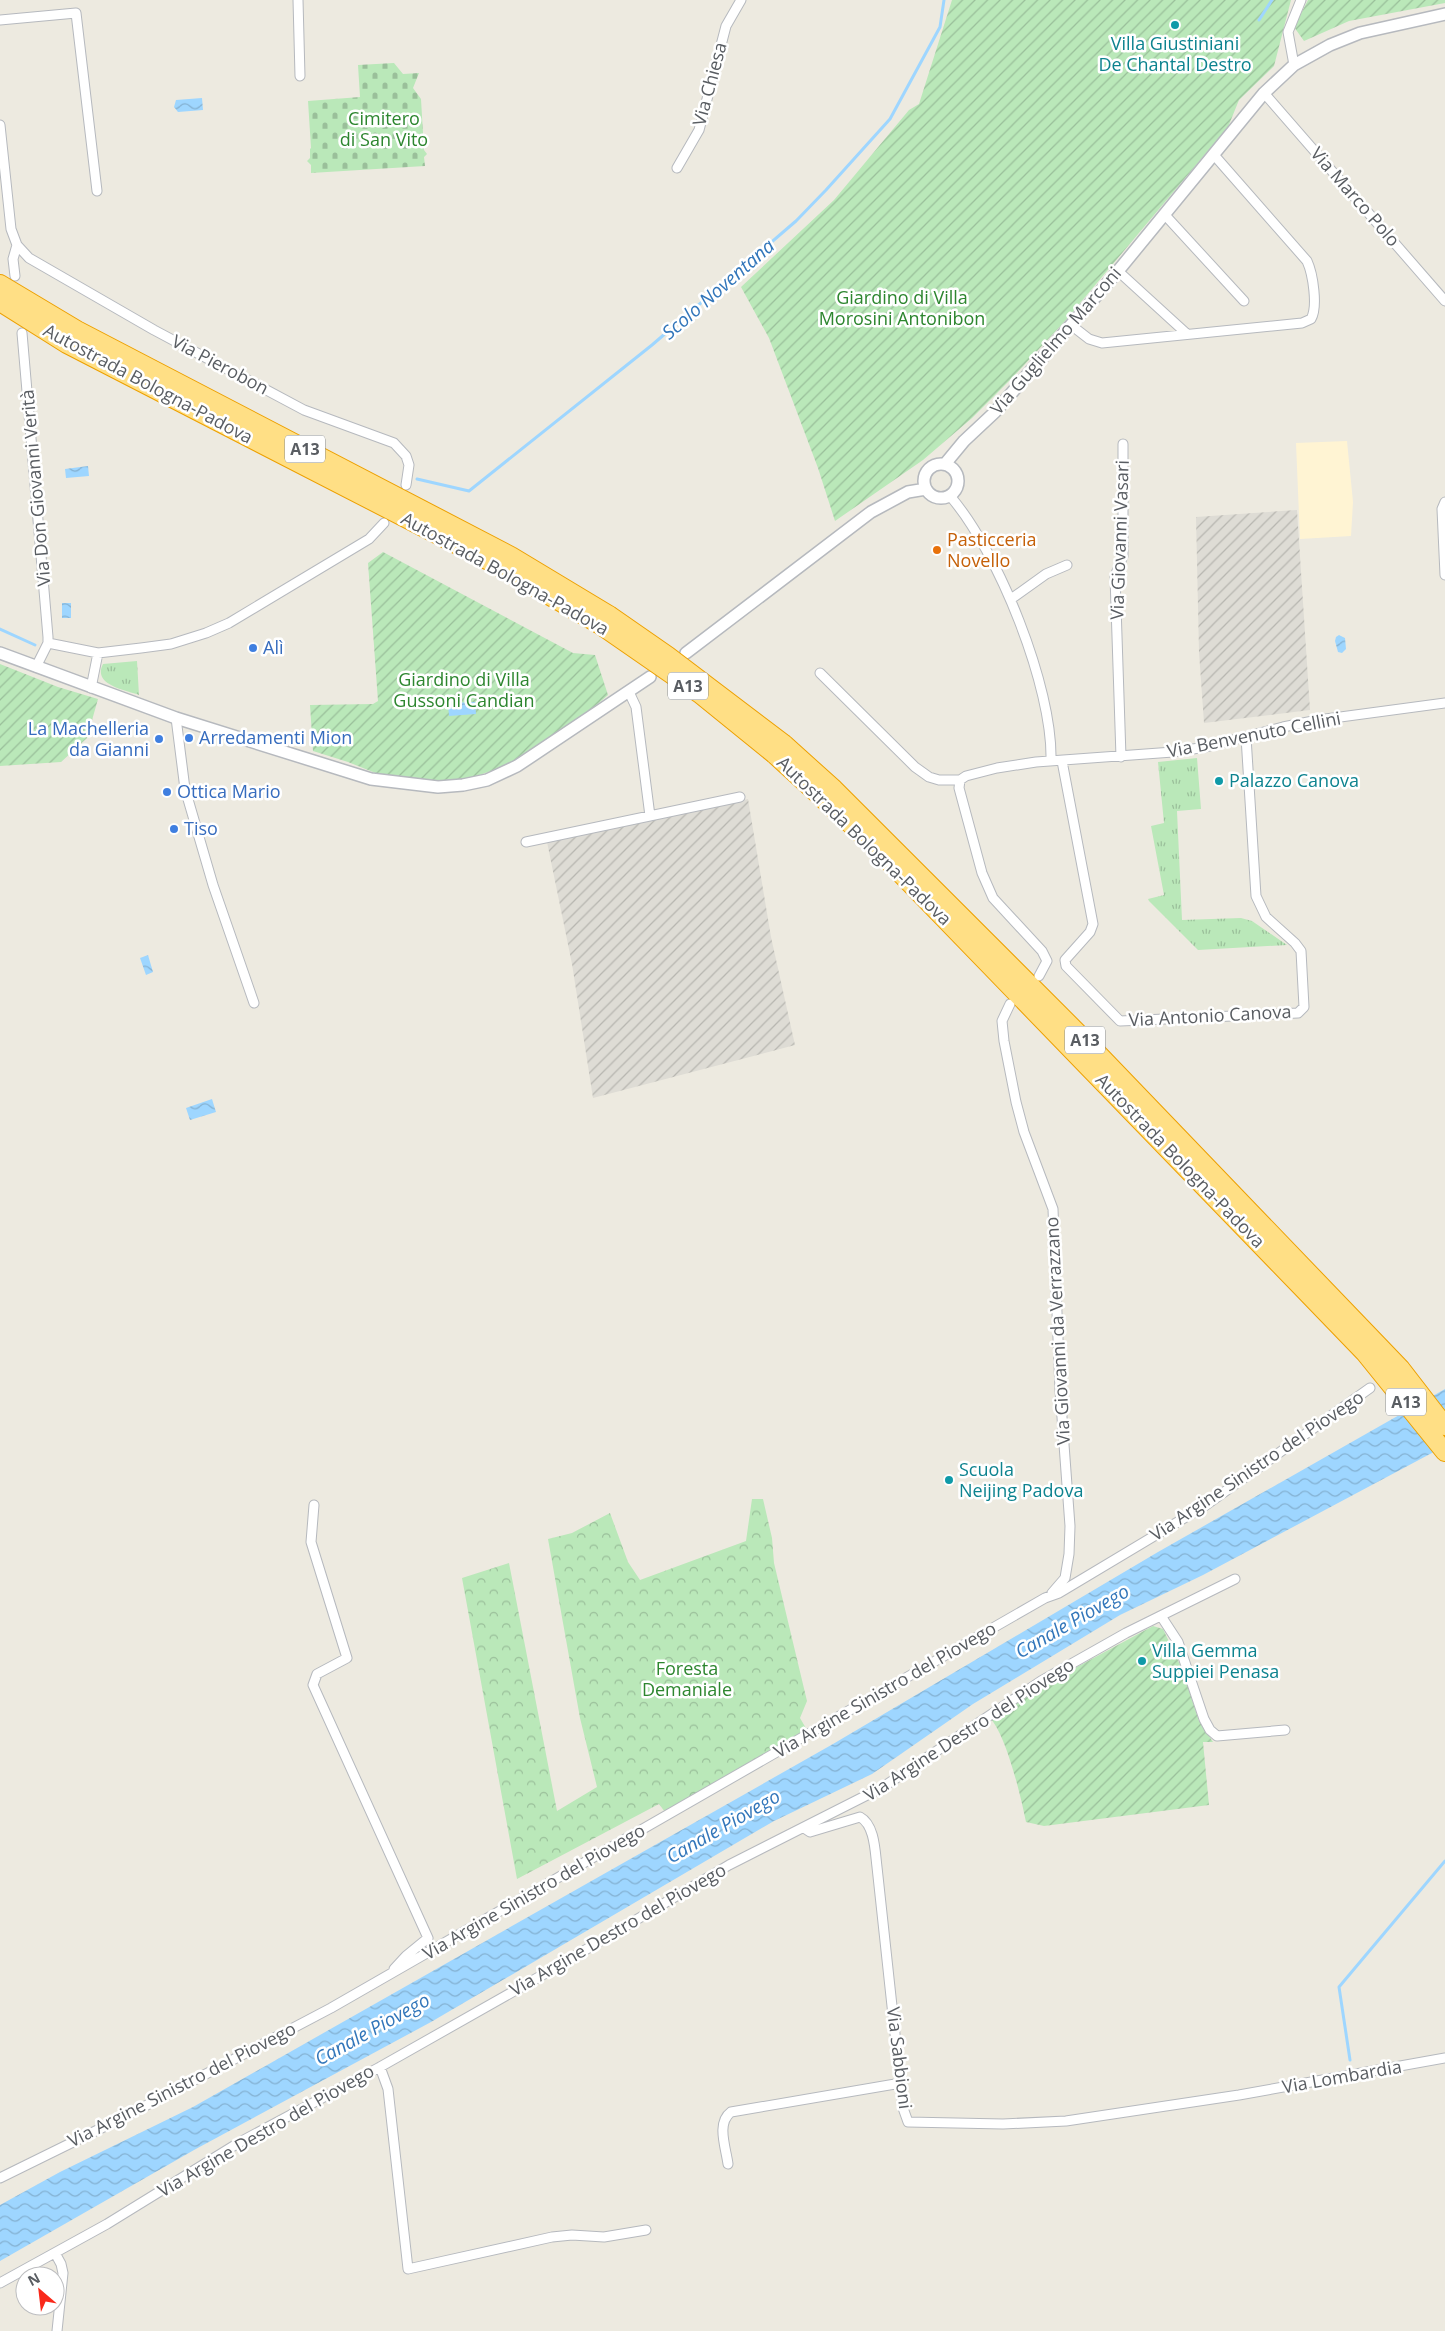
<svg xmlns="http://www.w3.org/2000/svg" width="1445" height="2331" viewBox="0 0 1445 2331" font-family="'Open Sans',sans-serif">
	<defs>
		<pattern id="industrial-furrows" width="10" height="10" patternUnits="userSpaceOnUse" patternTransform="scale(1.25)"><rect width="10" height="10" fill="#dedcd5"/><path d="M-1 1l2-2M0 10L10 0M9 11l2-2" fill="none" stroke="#b7b6b0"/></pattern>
		<pattern id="grass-tufts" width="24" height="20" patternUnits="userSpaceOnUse" patternTransform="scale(1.25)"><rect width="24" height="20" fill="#bae8b9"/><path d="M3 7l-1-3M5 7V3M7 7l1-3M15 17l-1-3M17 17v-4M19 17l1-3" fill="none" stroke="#9abf9a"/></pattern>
		<pattern id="forest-crowns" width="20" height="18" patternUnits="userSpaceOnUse" patternTransform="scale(1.25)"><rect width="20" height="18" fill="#bae8b9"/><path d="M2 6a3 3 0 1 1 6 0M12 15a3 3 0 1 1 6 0" fill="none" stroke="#9abf9a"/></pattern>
		<pattern id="cemetery-stones" width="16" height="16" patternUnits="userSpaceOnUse" patternTransform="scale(1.25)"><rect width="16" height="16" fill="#bae8b9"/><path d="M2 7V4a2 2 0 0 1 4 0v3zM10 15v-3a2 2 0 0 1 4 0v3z" fill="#9abf9a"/></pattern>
		<pattern id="garden-furrows" width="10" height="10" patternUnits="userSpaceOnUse" patternTransform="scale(1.25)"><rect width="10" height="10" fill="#bae8b9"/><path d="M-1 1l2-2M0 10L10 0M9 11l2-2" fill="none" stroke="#9abf9a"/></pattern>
		<pattern id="water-waves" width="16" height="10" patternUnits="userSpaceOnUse" patternTransform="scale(1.25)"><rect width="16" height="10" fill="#9ed6ff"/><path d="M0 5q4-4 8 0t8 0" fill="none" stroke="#84b1d2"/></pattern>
	</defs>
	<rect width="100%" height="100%" fill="#edeae0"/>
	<path fill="#fff4d3" d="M1347,441L1353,502L1351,536L1300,539L1296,443Z"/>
	<path fill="url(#industrial-furrows)" d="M1297,510L1310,710L1204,723L1199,652L1196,517Z
		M748,799L771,937L795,1045L593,1098L572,964L547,842Z"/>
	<path fill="url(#grass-tufts)" d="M137,661L139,695C125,690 92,685 103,664Z
		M1197,758L1201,809L1177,811L1182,920L1241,918L1252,921L1287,945L1198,950L1149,901L1148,899L1164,895L1151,826L1164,823L1158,762Z"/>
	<path fill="url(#forest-crowns)" d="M752,1499H763L772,1538L774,1563L807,1701L800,1718L807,1730L668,1816L659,1804L517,1879L462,1578L509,1563L557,1811L597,1787L580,1718L548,1539L572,1533L610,1513L628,1562L640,1580L746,1541Z"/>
	<path fill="url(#cemetery-stones)" d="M394,63L403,74L419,73L413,88L421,99L424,150L427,154L424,157L425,166L311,173V165L307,161L310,158V149L311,148L308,101L360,97L358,65Z"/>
	<path fill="url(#garden-furrows)" d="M952,0H1291L1274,66L1239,100L1228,127L1065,321L1012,378L972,418L923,460L835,521L818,468L769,338L741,287L834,200L909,110L919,104Z
		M1308,0H1445V3L1349,21L1304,41L1294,27Z
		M383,552L573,653L595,655L608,695L593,708L540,746L505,766L468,779L437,782L383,776L348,762L313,751L310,705L373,704L378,701L368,563Z
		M0,664L58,687L98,699L87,738L61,762L0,766Z
		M1153,1626L1163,1629L1183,1671L1199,1721L1213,1742H1203L1209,1805L1044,1826L1026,1822C1021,1797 1007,1738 991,1719L1049,1682Z"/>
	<path fill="url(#water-waves)" d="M202,98L203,110L178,112L174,107L176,100Z
		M88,466L89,476L66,478L65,469Z
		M62,603H71V618H62Z
		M1339,635L1345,638L1346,649L1342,653L1338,652L1335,641L1336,637Z
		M475,702L476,714L449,716L448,703Z
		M148,955L153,972L146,975L140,958Z
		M212,1099L216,1112L190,1120L186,1108Z
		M1445,1389V1446L1203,1575L1120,1615L973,1704L872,1774L774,1821L431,2022L194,2150L0,2261V2205L60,2172L193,2107L833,1744L1158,1552Z"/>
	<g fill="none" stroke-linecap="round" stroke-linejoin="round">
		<path stroke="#9ed6ff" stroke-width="3" d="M1259,20L1272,0
			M417,479L469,491L652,345L796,221L826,190L890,119L940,27L944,0
			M0,629L35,645
			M1350,2060L1339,1987L1445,1861"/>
		<g stroke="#b6b9be" stroke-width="11">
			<path id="minor" d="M298,0L300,76
				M0,20L76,13L97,191
				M1294,65L1288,32L1301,0
				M1264,93L1445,301
				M0,125L11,229L17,245L29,258L154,330L304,410L394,443L406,456L409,465L406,485
				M677,168L699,130L726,26L741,0
				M1165,215L1244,301
				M1118,271L1187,334
				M15,276L13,259L17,245
				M1071,325L1089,339L1102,343L1302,323L1311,319C1318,307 1313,274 1307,261L1214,155
				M22,333L48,637V643L36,667
				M950,496C998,551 1053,687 1051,761
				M1445,502L1442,509L1445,575
				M1011,599L1046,574L1067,565
				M48,643L98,653L141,648L171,644L206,633L229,623L369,539L384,523
				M820,673L915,767L929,777L939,780H960L966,776L997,768L1036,762L1173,752L1206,747L1283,727L1318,720L1445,703
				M91,688L98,653
				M629,692L636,707L650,816
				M176,718L185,789L213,885L254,1003
				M1121,757L1115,576L1123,556V444
				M1062,761L1093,924L1090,932L1065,960L1066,966L1120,1021L1298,1013L1304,1007L1301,951L1295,943L1266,917L1256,896L1246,737
				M960,780L959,788L982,873L993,898L1042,951L1047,961L1039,976
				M526,842L740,797
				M1010,1004L1002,1021L1004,1041L1016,1102L1024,1132L1053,1209L1060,1390L1070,1526L1069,1554L1065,1578L1052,1593
				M314,1505L311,1542L347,1658L317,1674L313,1685L428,1938L406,1956L394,1969
				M1161,1616L1178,1642L1204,1719L1210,1730L1217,1736L1285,1730
				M804,1828L810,1832L860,1817C875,1825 875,1852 877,1867L903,2108L908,2122L1003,2124L1066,2121L1239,2095L1445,2058
				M380,2067L388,2089L408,2269L552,2237L572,2235L604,2237L646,2230
				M728,2164C726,2148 716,2123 731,2112L901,2083
				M0,2178L130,2114L331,2008L1045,1598L1059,1593L1206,1505L1370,1388
				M55,2253L61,2264L63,2273L57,2331
				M0,2283L107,2224L240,2142L380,2067L553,1969L729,1865L883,1787L1041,1681L1126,1633L1235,1579"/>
		</g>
		<g stroke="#b6b9be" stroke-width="14">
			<path id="tertiary" d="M945,464L964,441L995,412L1118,271L1264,93L1294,65L1330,45L1360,33L1445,14
				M924 481a17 17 0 1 1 34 0a17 17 0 1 1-34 0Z
				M0,653L176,718L371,779L438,787L463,785L487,780L517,766L650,677
				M686,653L871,512L908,492L926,489"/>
		</g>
		<g stroke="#eda000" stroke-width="20">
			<path id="motorway" d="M0,284L77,330L511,556L609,615
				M0,302L67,344L489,561L599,624
				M784,744L834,789L1084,1039L1378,1345L1401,1369L1445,1426
				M774,754L869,841L1308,1294L1365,1353L1445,1452"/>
		</g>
		<use href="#minor" stroke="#fff" stroke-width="9"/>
		<use href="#tertiary" stroke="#fff" stroke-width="11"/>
		<use href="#motorway" stroke="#ffdf85" stroke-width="18"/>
		<g stroke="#eda000" stroke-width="20" stroke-linecap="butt">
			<path id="motorway-bridge" d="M609,615L668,656L784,744
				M599,624L700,694L774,754"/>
		</g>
		<use href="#motorway-bridge" stroke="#ffdf85" stroke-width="18"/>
	</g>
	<g fill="#0f9aa8" stroke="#fff" stroke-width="2">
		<circle cx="1175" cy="25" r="5"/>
		<circle cx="1219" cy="781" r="5"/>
		<circle cx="949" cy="1480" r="5"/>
		<circle cx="1142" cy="1661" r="5"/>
	</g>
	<circle fill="#e8710a" stroke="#fff" stroke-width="2" cx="937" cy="550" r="5"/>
	<g fill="#3f7fe0" stroke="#fff" stroke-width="2">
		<circle cx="253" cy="648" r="5"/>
		<circle cx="189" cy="738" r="5"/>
		<circle cx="159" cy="739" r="5"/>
		<circle cx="167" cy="792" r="5"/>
		<circle cx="174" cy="829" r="5"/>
	</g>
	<g text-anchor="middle" stroke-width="5" stroke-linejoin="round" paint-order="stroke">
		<g fill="#fff" stroke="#8b8e91" stroke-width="1">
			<rect x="285" y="435.5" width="40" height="27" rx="4"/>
			<rect x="668" y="672.5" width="40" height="27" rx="4"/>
			<rect x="1065" y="1026.5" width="40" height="27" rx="4"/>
			<rect x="1386" y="1388.5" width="40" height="27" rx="4"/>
		</g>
		<g font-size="16" font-weight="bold" fill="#595d62">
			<text x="305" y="455">A13</text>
			<text x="688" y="692">A13</text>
			<text x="1085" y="1046">A13</text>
			<text x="1406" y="1408">A13</text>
		</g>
		<g font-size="18" fill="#0d838f" stroke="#fff" text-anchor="start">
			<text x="1175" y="50" text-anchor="middle">Villa Giustiniani<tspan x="1175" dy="21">De Chantal Destro</tspan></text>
			<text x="1229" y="787">Palazzo Canova</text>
			<text x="959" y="1476">Scuola<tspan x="959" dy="21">Neijing Padova</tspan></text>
			<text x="1152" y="1657">Villa Gemma<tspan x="1152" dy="21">Suppiei Penasa</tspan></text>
		</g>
		<g font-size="18" fill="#595d62" stroke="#fff">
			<text transform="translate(710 84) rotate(-75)" y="6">Via Chiesa</text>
			<text transform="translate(1355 197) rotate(49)" y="6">Via Marco Polo</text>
			<text transform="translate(1056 341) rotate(-49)" y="6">Via Guglielmo Marconi</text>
			<text transform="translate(220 365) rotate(28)" y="6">Via Pierobon</text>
			<text transform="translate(148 384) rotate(28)" y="6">Autostrada Bologna-Padova</text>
			<text transform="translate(36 488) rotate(-95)" y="6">Via Don Giovanni Verità</text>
			<text transform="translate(1120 540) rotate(-88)" y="6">Via Giovanni Vasari</text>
			<text transform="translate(505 574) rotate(29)" y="6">Autostrada Bologna-Padova</text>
			<text transform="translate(1254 735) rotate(-11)" y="6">Via Benvenuto Cellini</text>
			<text transform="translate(864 841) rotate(44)" y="6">Autostrada Bologna-Padova</text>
			<text transform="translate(1210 1016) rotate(-3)" y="6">Via Antonio Canova</text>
			<text transform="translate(1180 1161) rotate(46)" y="6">Autostrada Bologna-Padova</text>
			<text transform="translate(1058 1331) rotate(-93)" y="6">Via Giovanni da Verrazzano</text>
			<text transform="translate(1257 1466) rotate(-34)" y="6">Via Argine Sinistro del Piovego</text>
			<text transform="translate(885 1690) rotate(-30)" y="6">Via Argine Sinistro del Piovego</text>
			<text transform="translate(969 1730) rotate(-33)" y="6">Via Argine Destro del Piovego</text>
			<text transform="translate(534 1892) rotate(-30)" y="6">Via Argine Sinistro del Piovego</text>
			<text transform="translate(618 1930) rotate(-30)" y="6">Via Argine Destro del Piovego</text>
			<text transform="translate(899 2058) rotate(83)" y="6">Via Sabbioni</text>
			<text transform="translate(1342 2077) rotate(-10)" y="6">Via Lombardia</text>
			<text transform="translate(182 2085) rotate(-27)" y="6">Via Argine Sinistro del Piovego</text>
			<text transform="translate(266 2131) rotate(-30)" y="6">Via Argine Destro del Piovego</text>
		</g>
		<g font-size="18" fill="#2d862f" stroke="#fff">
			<text x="384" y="125">Cimitero<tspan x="384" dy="21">di San Vito</tspan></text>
			<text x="902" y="304">Giardino di Villa<tspan x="902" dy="21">Morosini Antonibon</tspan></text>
			<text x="464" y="686">Giardino di Villa<tspan x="464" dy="21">Gussoni Candian</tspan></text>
			<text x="687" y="1675">Foresta<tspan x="687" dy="21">Demaniale</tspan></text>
		</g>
		<g font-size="18" fill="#c56008" stroke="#fff" text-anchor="start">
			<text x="947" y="546">Pasticceria<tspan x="947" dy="21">Novello</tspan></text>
		</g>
		<g font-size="18" fill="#366cbe" stroke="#fff" text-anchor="start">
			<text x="263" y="654">Alì</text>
			<text x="149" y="735" text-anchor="end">La Machelleria<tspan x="149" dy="21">da Gianni</tspan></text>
			<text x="199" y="744">Arredamenti Mion</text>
			<text x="177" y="798">Ottica Mario</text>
			<text x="184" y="835">Tiso</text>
		</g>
		<g font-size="19" font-style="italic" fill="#3276ba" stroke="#fff">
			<text transform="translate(718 289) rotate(-41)" y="7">Scolo Noventana</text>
			<text transform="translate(1072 1621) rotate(-30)" y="7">Canale Piovego</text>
			<text transform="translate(723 1826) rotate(-30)" y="7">Canale Piovego</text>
			<text transform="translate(372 2029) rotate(-29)" y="7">Canale Piovego</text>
		</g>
	</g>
	<g transform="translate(40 2291) rotate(332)"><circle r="24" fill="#ffffff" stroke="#bdbec0"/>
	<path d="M0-4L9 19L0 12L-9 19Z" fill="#f9291a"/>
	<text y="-8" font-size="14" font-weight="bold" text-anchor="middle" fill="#595d62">N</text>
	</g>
</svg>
